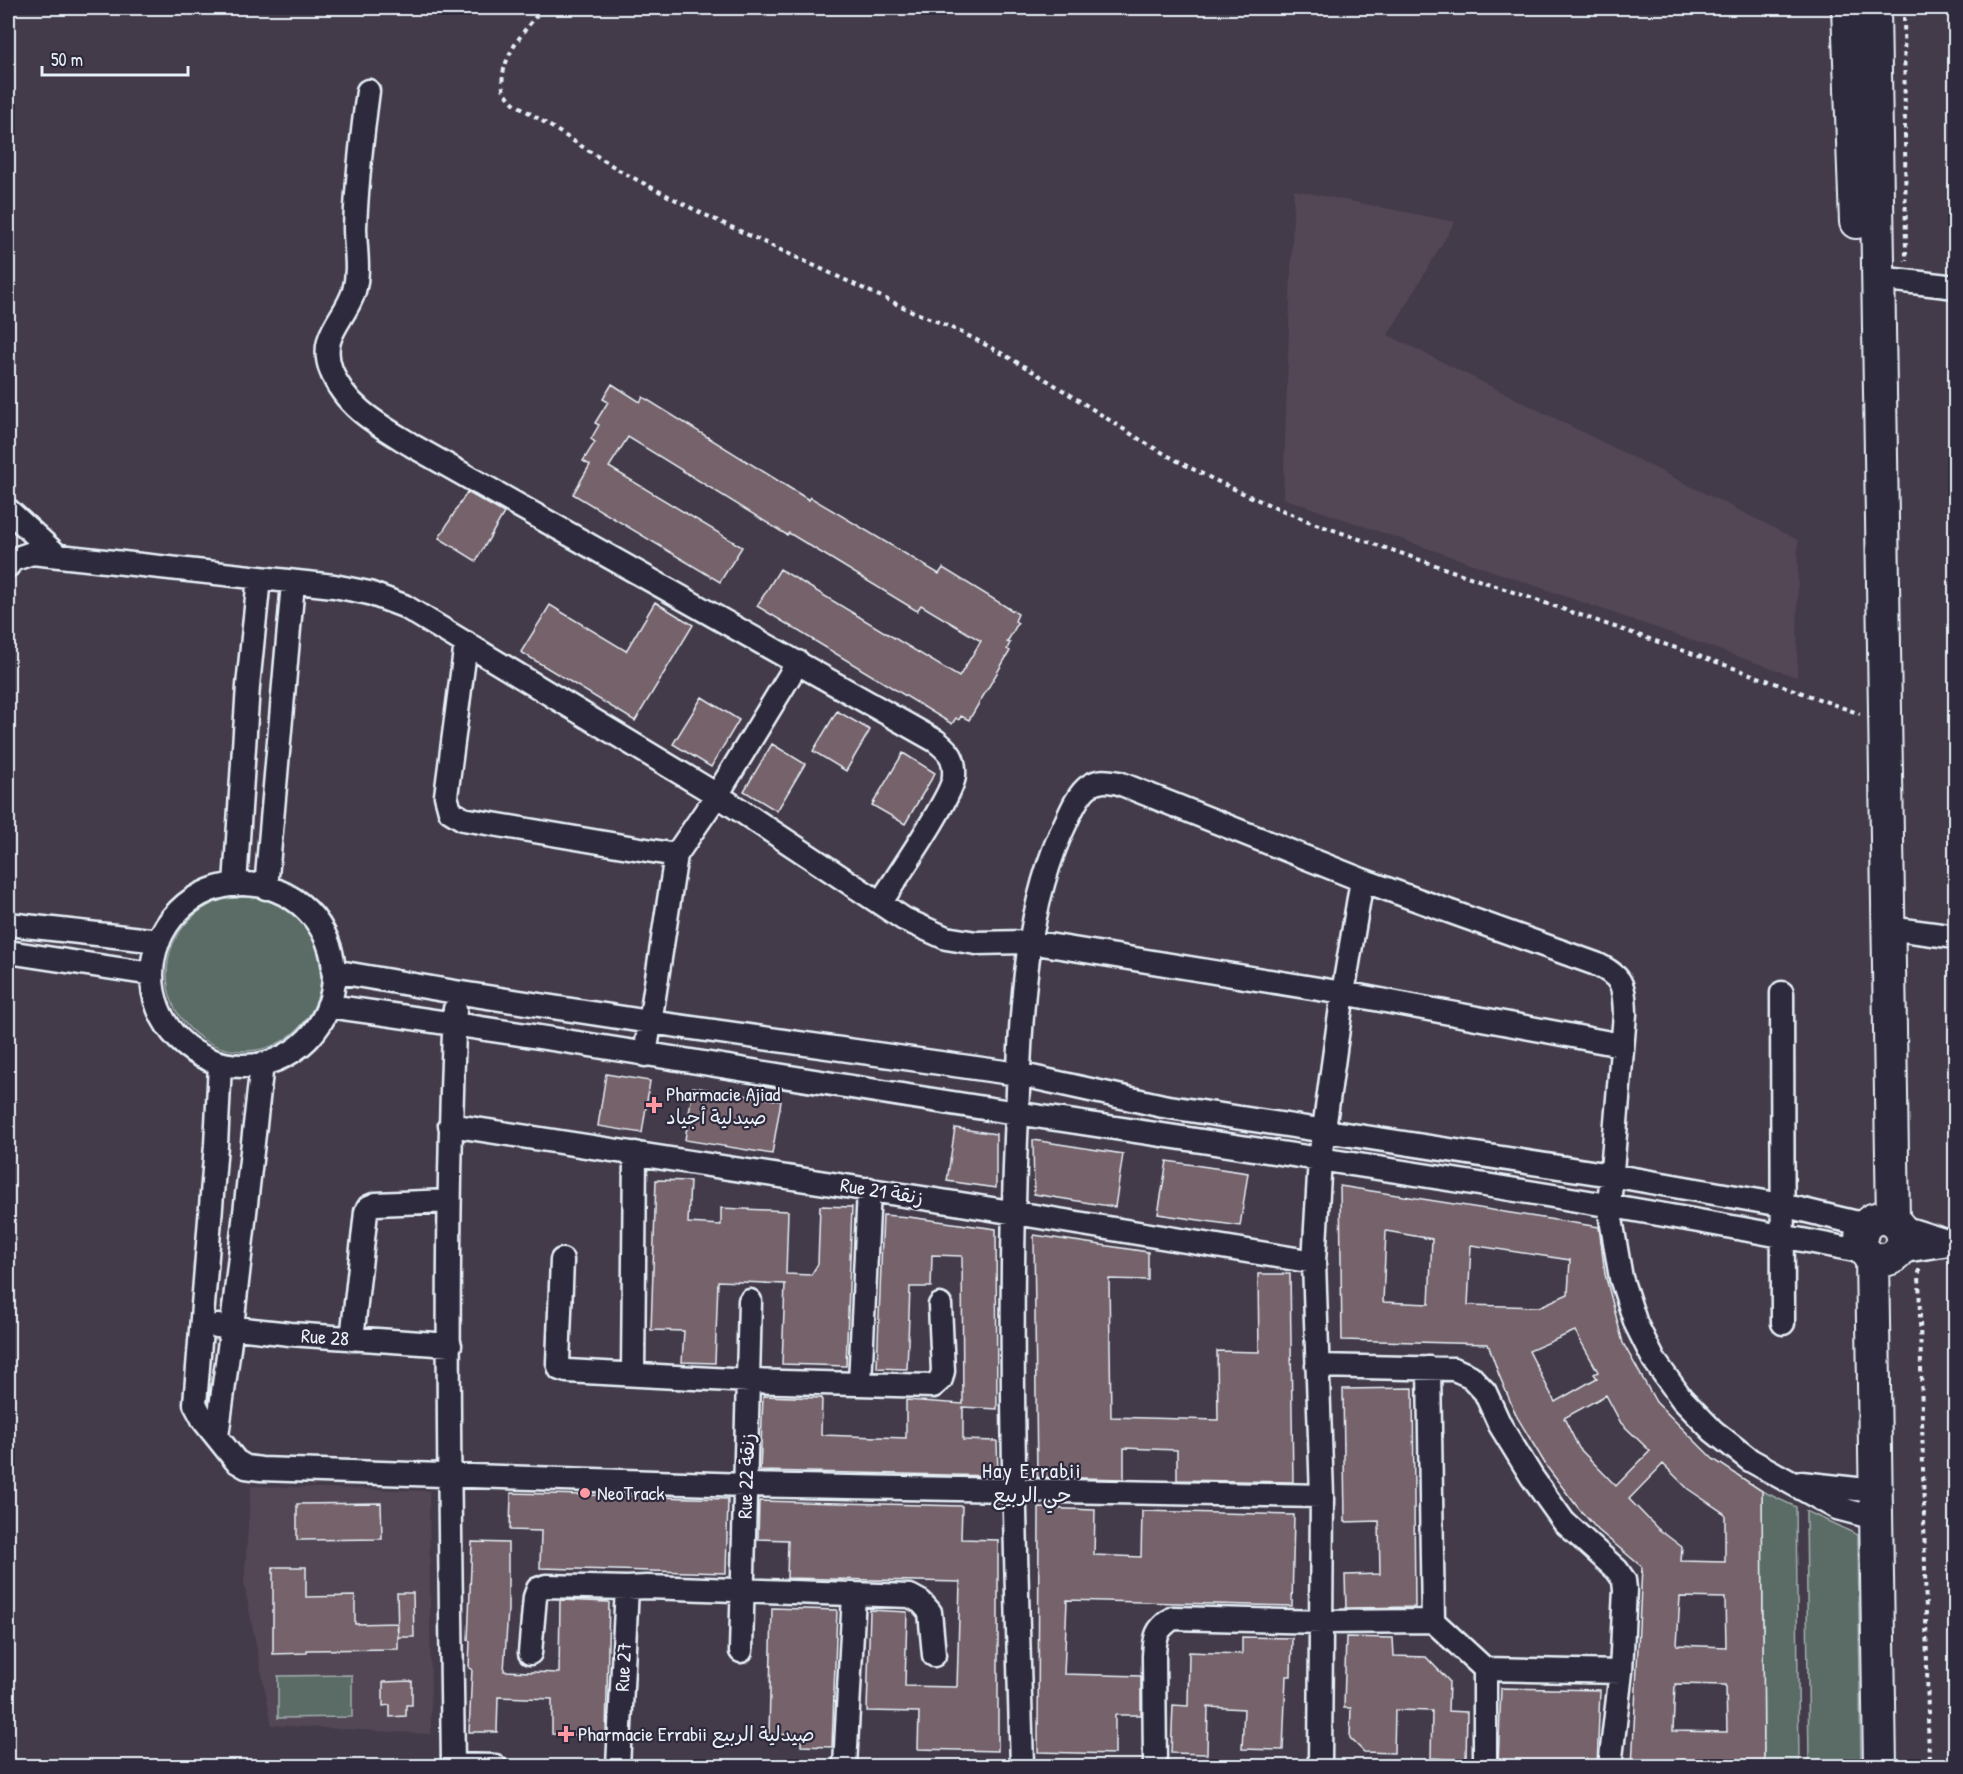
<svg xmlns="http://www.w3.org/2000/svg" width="1963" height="1774" viewBox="0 0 1963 1774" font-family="'Patrick Hand','Playpen Sans Arabic',sans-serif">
	<rect width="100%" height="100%" fill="#443b4a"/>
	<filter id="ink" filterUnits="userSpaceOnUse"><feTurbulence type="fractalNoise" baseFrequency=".0167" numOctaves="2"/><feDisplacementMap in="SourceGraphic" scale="12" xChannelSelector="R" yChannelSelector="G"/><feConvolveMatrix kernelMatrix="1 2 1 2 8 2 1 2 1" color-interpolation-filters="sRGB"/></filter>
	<g filter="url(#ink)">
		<path fill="#534754" d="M1294,190L1455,222L1388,335L1798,540L1797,677L1283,498Z
			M251,1486L429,1491L431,1734L272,1725L244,1584Z"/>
		<path fill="#5a6c65" stroke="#a1aeae" stroke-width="1.5" d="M167 974a77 77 0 1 1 154 0a77 77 0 1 1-154 0Z
			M1762,1491L1796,1507L1799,1766H1764Z
			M1806,1511L1858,1535L1861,1766H1809Z
			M352,1675V1717L278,1718V1676Z"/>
		<path fill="#76626a" stroke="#e8f1f8" stroke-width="1.5" fill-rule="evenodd" d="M612,384L640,402L643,397L809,500L810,497L939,574L943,568L1018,614L1015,621L1018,623L1007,642L1010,643L1007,649L1010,651L969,720L961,716L959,720L956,718L952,724L757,606L780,569L959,677L981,641L921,605L917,611L789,533L787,535L628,437L609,467L742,547L720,582L573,494L590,465L583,461L595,442L591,439L599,425L595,423L608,402L603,399Z
			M467,492L504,513L476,561L439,538Z
			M655,602L693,625L635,721L521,652L550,605L626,651Z
			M702,697L739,720L711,767L673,744Z
			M837,711L870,730L846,771L813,751Z
			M772,744L805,764L777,811L744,791Z
			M903,753L935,773L905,824L872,805Z
			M606,1074L650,1081L642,1133L598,1126Z
			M693,1087L781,1101L772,1154L685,1140Z
			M955,1128L996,1134V1188L947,1181Z
			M1033,1140L1123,1154L1115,1207L1034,1194Z
			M1167,1161L1248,1173L1240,1226L1158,1214Z
			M656,1180L690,1181L688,1223L721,1225V1208L788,1211L786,1274L811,1275L818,1264L820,1206L852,1207L846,1366L782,1364L785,1284L718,1281L715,1363L682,1362L684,1331L651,1330Z
			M1340,1186L1599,1227L1605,1274L1623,1343L1656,1402L1713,1459L1762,1491L1764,1767H1632L1642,1567L1598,1530L1579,1509L1547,1467L1517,1417L1499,1375L1488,1344L1342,1340ZM1386,1231L1432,1239L1429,1304L1383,1302ZM1471,1245L1570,1260L1568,1294L1539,1307L1468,1305ZM1575,1331L1598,1372L1594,1374L1597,1378L1555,1402L1529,1351ZM1606,1395L1621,1423L1650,1451L1616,1486L1579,1448L1564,1418ZM1663,1464L1688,1489L1725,1514V1562L1681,1561L1682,1547L1657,1528L1629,1499ZM1680,1597L1725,1598L1726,1647L1677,1645ZM1675,1684L1726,1685L1727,1732L1673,1731Z
			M883,1215L909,1217L996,1229L997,1409L963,1407V1440L997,1441L998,1476L760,1471L763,1396L822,1398L821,1435L906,1438V1400L963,1404L962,1256L932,1255L931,1287H910L907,1369L877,1368Z
			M1034,1235L1148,1252V1280L1109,1279L1111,1417L1218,1420L1217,1351L1259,1352L1258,1274H1290L1293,1482L1177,1480V1450L1124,1448V1479L1037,1477Z
			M1413,1388L1415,1607L1346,1608L1345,1575L1380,1574L1379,1521L1345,1522L1343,1389Z
			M511,1493L728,1499L726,1573L540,1568L541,1531L510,1530Z
			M759,1501L962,1506L961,1539L998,1540V1751L918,1749L919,1712L867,1711L870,1610L907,1612L905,1686L957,1687L960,1582L787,1578L788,1540L758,1539Z
			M381,1503L382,1539L297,1540V1504Z
			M1039,1508L1095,1510L1094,1555L1141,1557L1142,1511L1294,1515L1292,1606L1067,1600L1064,1674L1141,1676V1715H1115V1754L1038,1752Z
			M472,1542L508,1543V1610L504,1671L559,1673L560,1600L609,1602L606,1736L552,1734V1699L498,1697L497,1732H469L472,1669L469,1668L470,1641L468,1640Z
			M273,1567H306V1597L355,1596V1624L397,1623L398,1636L397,1593H413L414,1637H398V1649L307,1650V1653L273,1654Z
			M772,1608L837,1610L832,1747L801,1746V1735L769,1734Z
			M1242,1637L1292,1638L1291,1676H1286L1283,1750L1242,1749L1244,1709L1208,1707L1207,1754L1171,1753L1173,1705L1188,1706L1189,1652L1242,1654Z
			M1346,1637L1393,1638L1394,1656L1426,1657L1449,1681L1448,1711L1467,1712L1466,1760L1431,1758L1432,1711L1395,1710L1394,1753L1364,1752L1350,1738L1351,1708H1344Z
			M412,1681V1705H406V1716L390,1717V1705L383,1706V1682Z
			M1501,1688L1600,1690L1597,1767L1498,1765Z"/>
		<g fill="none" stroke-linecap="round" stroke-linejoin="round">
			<g stroke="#e8f1f8" stroke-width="27">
				<path id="minor" d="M368,91C362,136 357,181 355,227C355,248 360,270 354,291C345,320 318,335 331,370C345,408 381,426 413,446L936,741C950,752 955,758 954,776C953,796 894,881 881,902
					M1878,278L1956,287
					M8,510L58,556
					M8,566L12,560L32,553L334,586L369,593L404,606L717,795L904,919L946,938L976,943L1030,942L1343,993L1621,1045
					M466,643L446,796L450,811L463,819L676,855
					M152 975a91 91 0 1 1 182 0a91 91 0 1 1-182 0Z
					M235,885L248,686L259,578
					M266,888L293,583
					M8,924L159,941
					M1888,928L1956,937
					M8,952L152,974
					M333,971L455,992L650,1022L1018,1074L1163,1106L1611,1175L1782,1205L1866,1225
					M1782,993L1783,1323
					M328,1006C558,1037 786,1078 1016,1113C1300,1156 1584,1197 1865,1252
					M645,1055L676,855L717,795L798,662
					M220,1064L216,1145L195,1404L204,1421L236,1461L246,1467L261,1469L746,1485L1322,1496
					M450,1125L955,1203L1314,1262
					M1899,1226L1956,1244
					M1898,1252L1949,1244
					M562,1260L558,1363L560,1369L567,1371L749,1381L933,1386L941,1379L943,1371L940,1305
					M217,1326L290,1334L450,1345
					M352,1339L366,1212L369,1207L376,1204L449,1201
					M1317,1366L1454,1369L1470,1376L1485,1392L1500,1425L1532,1477L1564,1522L1617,1570L1624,1580L1625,1589L1621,1672L1610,1766
					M1429,1368L1433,1621L1485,1669L1621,1672
					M633,1374L635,1153
					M860,1384L869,1189
					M217,1436L232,1326L262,1064
					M1801,1483L1875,1491
					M741,1651L750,1301
					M530,1653L535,1597L538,1589L546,1586L627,1588
					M453,1765L495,1766
					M453,1766C450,1514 444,1261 455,1009
					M618,1766L627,1588L647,1587L910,1596L921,1602L930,1612L934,1655
					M845,1766L854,1595
					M1022,1766C1016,1557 1008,1347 1016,1138C1021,1034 1020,915 1067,820C1072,809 1079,793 1089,786C1099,779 1108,781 1119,783L1362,880L1596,964C1623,977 1624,985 1625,1014L1609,1207L1621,1278L1636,1324L1654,1360L1682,1399L1713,1431L1750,1460L1837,1508L1875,1518
					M1155,1766L1154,1656C1155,1636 1156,1629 1173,1618L1322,1622L1433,1621
					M1320,1766L1322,1496L1314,1262L1320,1158L1343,993L1362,880
					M1485,1766V1669"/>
			</g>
			<g stroke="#e8f1f8" stroke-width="36">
				<path id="secondary" d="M1848,8L1856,222
					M1874,8L1893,1221
					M1861 1239a21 21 0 1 1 42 0a21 21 0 1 1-42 0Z
					M1872,1258L1880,1766"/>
			</g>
			<path stroke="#e8f1f8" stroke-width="4" stroke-dasharray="4.5 4.5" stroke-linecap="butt" d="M543,8C526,28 498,60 503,88C505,93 510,99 514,103L622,172L699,212L916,313C993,342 1059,388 1128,432C1186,469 1249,497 1313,523L1728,666L1860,714
				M1904,8L1906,261
				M1919,1269L1929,1766"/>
			<use href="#minor" stroke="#2f2a3d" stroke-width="22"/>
			<use href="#secondary" stroke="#2f2a3d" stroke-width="32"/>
		</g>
	</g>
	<g fill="#ff9aa2" stroke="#2f2a3d" stroke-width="2">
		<path d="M651 1096h6v6h6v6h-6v6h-6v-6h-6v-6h6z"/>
		<circle cx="585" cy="1493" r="6"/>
		<path d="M563 1725h6v6h6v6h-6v6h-6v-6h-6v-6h6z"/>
	</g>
	<g text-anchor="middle" stroke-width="4.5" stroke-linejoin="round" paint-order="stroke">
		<g font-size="20" fill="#e8f1f8" stroke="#2f2a3d" text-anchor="start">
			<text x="666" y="1101">Pharmacie Ajiad<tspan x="666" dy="23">صيدلية أجياد</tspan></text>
			<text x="597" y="1500">NeoTrack</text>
			<text x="578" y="1741">Pharmacie Errabii صيدلية الربيع</text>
		</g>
		<g font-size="20" fill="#e8f1f8" stroke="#2f2a3d">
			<text transform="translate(882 1191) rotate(9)" y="7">Rue 21 زنقة</text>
			<text transform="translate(325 1337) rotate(4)" y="7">Rue 28</text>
			<text transform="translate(746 1476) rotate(-88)" y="7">Rue 22 زنقة</text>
			<text transform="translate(623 1667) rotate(-87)" y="7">Rue 27</text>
		</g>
		<g font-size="21" letter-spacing="1.5" fill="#e8f1f8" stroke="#2f2a3d">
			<text x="1032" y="1478">Hay Errabii<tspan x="1032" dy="24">حي الربيع</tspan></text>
		</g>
	</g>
	<rect width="1963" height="1774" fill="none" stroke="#2f2a3d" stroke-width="30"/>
	<rect x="15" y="15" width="1933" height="1744" fill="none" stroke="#e8f1f8" stroke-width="2" filter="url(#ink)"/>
	<path d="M42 66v9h146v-9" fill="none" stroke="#e8f1f8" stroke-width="3"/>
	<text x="51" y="66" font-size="18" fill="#e8f1f8" stroke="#2f2a3d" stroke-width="4.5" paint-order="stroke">50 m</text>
</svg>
